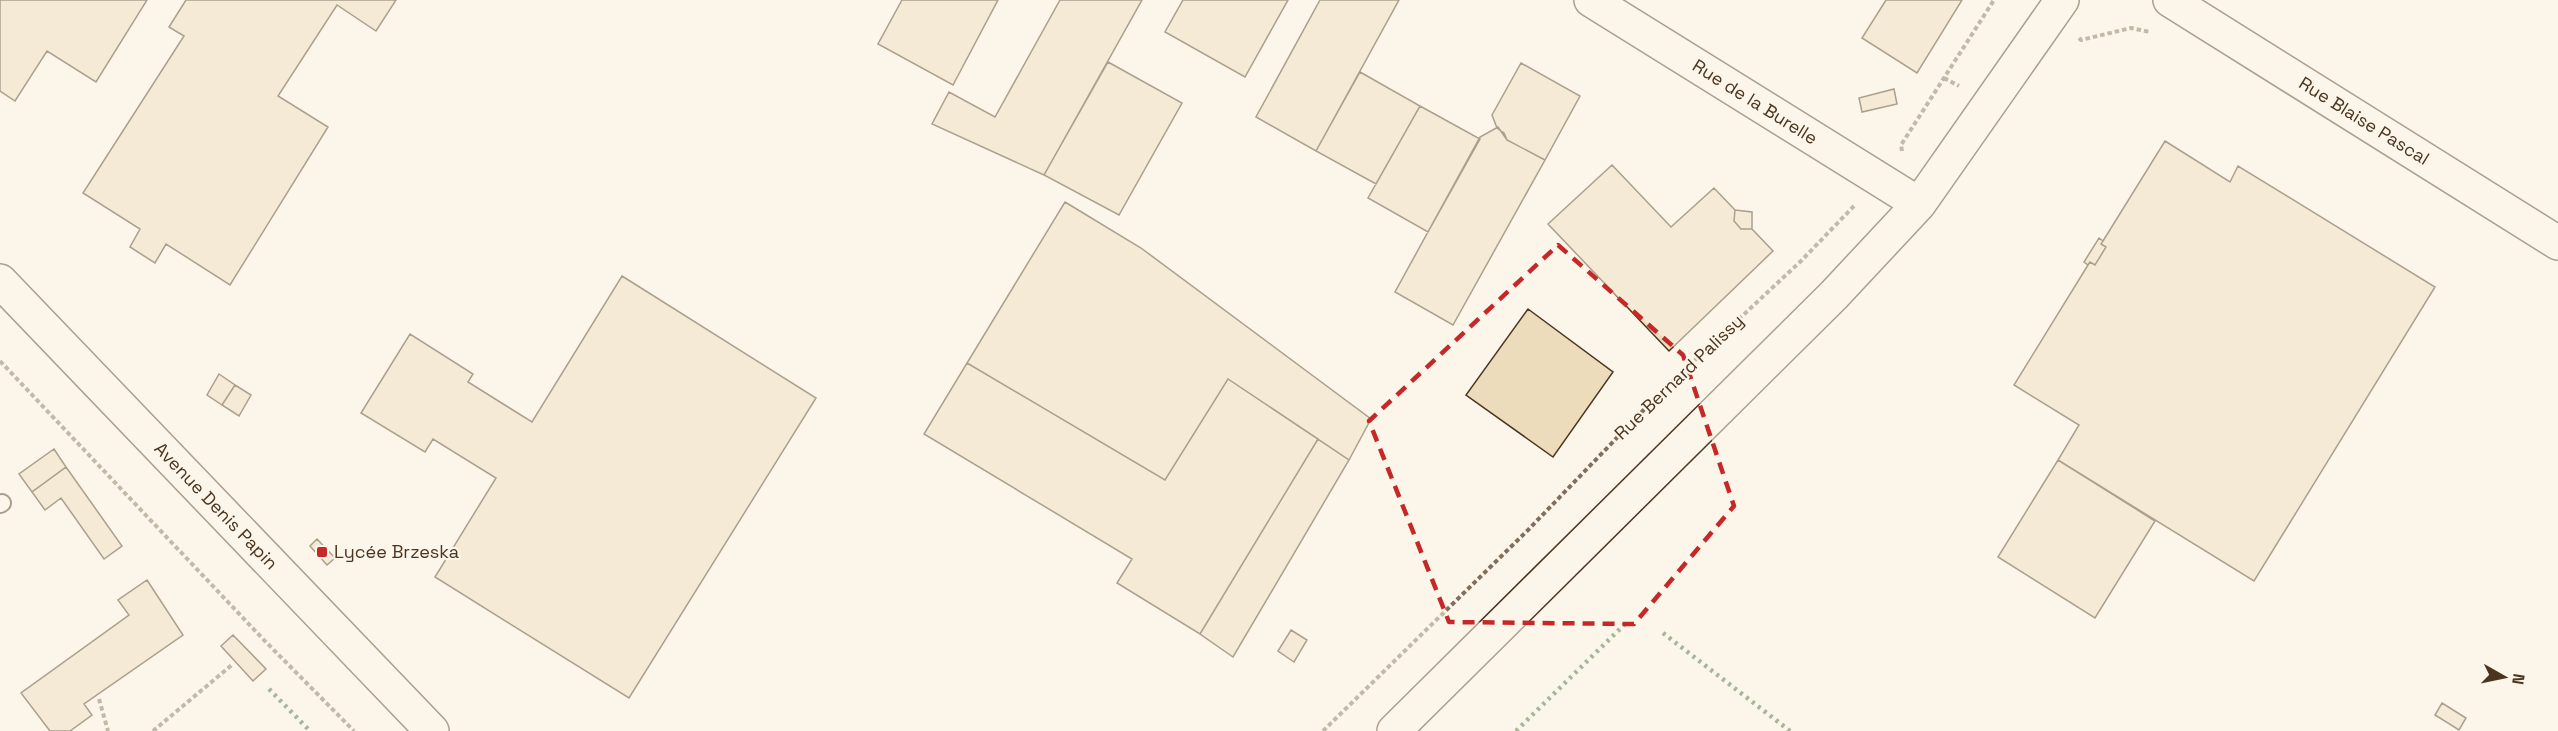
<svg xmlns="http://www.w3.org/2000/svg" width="2558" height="731" viewBox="0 0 2558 731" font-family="'Space Grotesk',sans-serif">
	<rect width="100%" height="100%" fill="#fbf6e9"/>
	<path fill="#ecdcbc" stroke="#4a3520" stroke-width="1.5" d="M0,0H147L96,82L47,51L15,101L0,91Z
		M186,0H396L376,31L337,5L278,96L328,127L230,285L166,244L155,263L130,247L140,229L83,193L184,36L169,27Z
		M902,0H998L953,85L878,44Z
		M1060,0H1142L1044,175L932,124L949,92L995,117Z
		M1183,0H1288L1245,77L1165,32Z
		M1320,0H1399L1316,151L1256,117Z
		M1886,0H1962L1917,73L1862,38Z
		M1108,62L1182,103L1119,215L1044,175Z
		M1521,63L1580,96L1545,160L1507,140L1504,133L1497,128L1492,115Z
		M1360,72L1420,106L1376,184L1316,151Z
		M1894,89L1897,104L1862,112L1859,98Z
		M1420,106L1480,139L1428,232L1368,198Z
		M1498,127L1507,140L1545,160L1453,325L1395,292L1480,137Z
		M2165,141L2230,182L2238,166L2435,287L2254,581L2058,460L2079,425L2014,385L2088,265L2090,262L2095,265L2106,247L2101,244L2103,241Z
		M1612,165L1671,227L1714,188L1735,210L1734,221L1741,229H1752L1773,251L1669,351L1548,224Z
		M1065,202L1141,248L1371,419L1349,460L1228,379L1165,480L967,363Z
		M1735,210L1752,212V229H1741L1734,221Z
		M2099,238L2103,241L2101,244L2106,247L2095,265L2090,262L2088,265L2084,262Z
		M622,276L816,398L629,698L435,577L496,478L433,439L425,452L361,413L410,334L473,374L468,382L532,422Z
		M1528,309L1613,372L1553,457L1466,395Z
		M967,363L1165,480L1228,379L1318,439L1200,634L1117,583L1132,559L924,434Z
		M219,374L235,385L222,405L207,395Z
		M235,385L251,395L239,416L222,405Z
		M1318,439L1349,460L1233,657L1200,634Z
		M54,449L66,467L32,492L19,474Z
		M2058,460L2155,521L2095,618L1998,557Z
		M66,467L122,546L104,559L61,498L45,510L32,492Z
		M317,539L335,558L327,565L310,546Z
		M147,580L183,635L84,704L92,715L70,731H50L21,693L129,615L118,600Z
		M1291,630L1307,640L1294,662L1278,651Z
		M233,635L266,669L253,681L221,646Z
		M2442,703L2466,718L2459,730L2435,715Z"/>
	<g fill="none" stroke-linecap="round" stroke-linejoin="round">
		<g stroke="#4a3520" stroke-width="20">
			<path id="service" d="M0,504L2,503"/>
		</g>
		<g stroke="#4a3520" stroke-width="36">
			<path id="minor" d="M1591,0L1919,204
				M2170,0L2558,243
				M1394,731L1834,295L1919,204L2062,0"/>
		</g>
		<g stroke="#4a3520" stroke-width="36">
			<path id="secondary" d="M0,281L432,731"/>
		</g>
		<path stroke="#7f6f5c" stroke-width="4" stroke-dasharray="4.5 3" stroke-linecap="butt" d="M2079,38L2081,40L2131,28L2150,32
			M1944,78L1959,86
			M1902,151L1901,145L1994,0
			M0,361L262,638L354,731
			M99,699L108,731
			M153,731L233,664
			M1323,731L1528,530L1663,390L1801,261L1854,206"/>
		<use href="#service" stroke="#fbf6e9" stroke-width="16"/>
		<use href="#minor" stroke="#fbf6e9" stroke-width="33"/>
		<use href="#secondary" stroke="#fbf6e9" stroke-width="33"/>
		<path stroke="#436837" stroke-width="4.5" stroke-dasharray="3 4.5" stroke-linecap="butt" d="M1663,633L1790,731
			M269,689L310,731
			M1516,731L1626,623"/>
	</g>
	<path d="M0 0H2558V731H0ZM1558,245L1683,355L1734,506L1634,624L1449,622L1369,421Z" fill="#fbf6e9" fill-opacity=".55" fill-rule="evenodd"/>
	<path fill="none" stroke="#c62828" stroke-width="4.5" stroke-dasharray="12 8" stroke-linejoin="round" d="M1558,245L1683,355L1734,506L1634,624L1449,622L1369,421Z"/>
	<rect fill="#c62828" stroke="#fbf6e9" stroke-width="2" x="316" y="546" width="12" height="12" rx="3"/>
	<g text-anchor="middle" stroke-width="4.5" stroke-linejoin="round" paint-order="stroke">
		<g font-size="18" fill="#4a3520" stroke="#fbf6e9">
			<text transform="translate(1755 102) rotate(32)" y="6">Rue de la Burelle</text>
			<text transform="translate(2364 121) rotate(32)" y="6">Rue Blaise Pascal</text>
			<text transform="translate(1679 377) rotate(-44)" y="6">Rue Bernard Palissy</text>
			<text transform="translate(216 506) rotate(46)" y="6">Avenue Denis Papin</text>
		</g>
		<g font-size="18" fill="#4a3520" stroke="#fbf6e9" text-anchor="start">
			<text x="334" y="558">Lycée Brzeska</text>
		</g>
	</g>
	<g transform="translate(2504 677) rotate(99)" stroke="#fbf6e9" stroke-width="4.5" paint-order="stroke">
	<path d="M0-4.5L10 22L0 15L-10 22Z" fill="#4a3520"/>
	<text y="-9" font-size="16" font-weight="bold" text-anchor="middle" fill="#4a3520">N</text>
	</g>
</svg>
